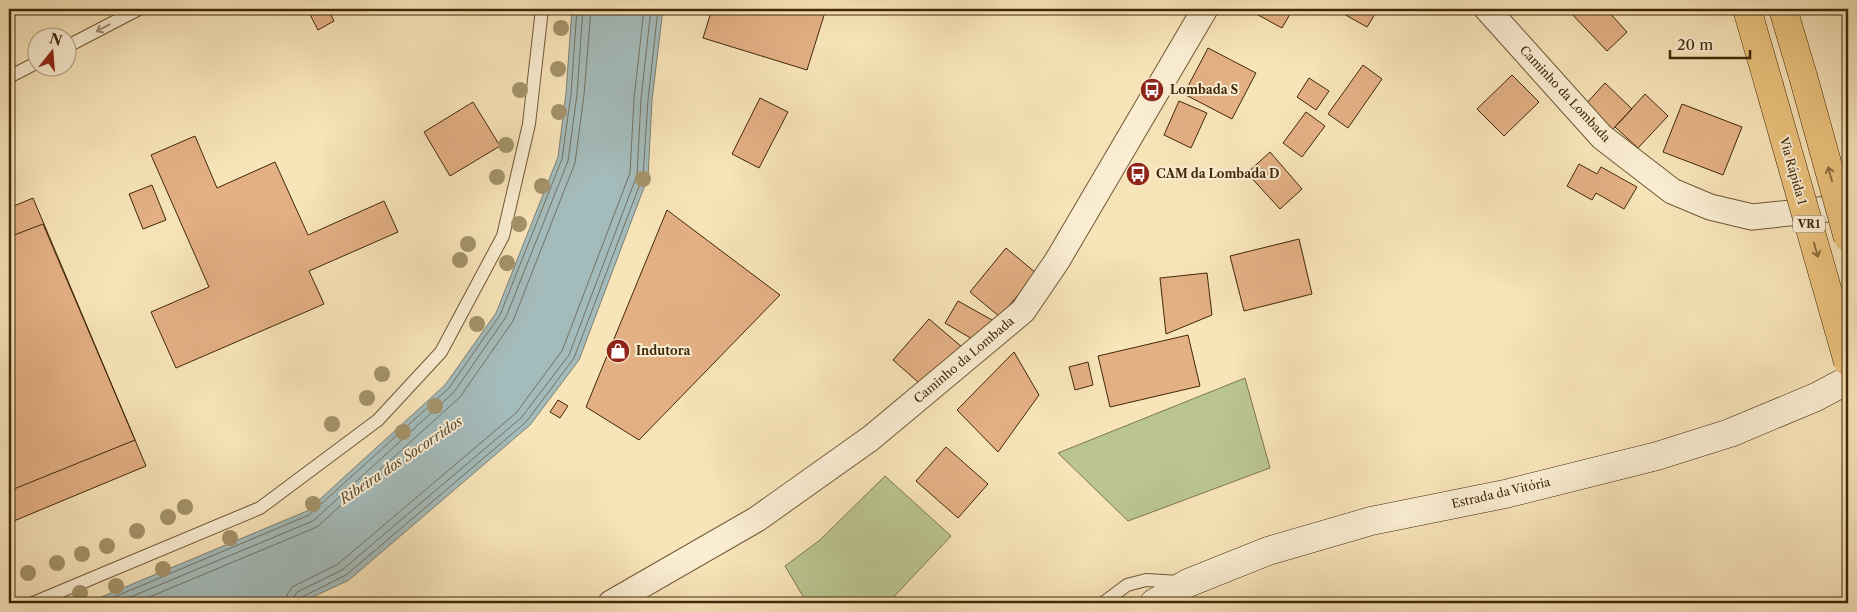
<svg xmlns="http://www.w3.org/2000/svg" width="1857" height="612" viewBox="0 0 1857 612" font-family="'Libre Caslon Text',serif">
	<rect width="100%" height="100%" fill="#f8e4b9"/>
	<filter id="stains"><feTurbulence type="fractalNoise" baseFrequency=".004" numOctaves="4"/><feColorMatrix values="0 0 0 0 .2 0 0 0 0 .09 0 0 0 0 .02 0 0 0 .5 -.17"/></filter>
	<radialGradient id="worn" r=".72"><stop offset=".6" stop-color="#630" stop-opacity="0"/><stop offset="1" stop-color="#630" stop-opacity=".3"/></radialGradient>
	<path fill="#bac591" stroke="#7e764c" d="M1245,378L1270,468L1128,521L1058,453Z
		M885,476L951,536L888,603H807L785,566L820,540Z"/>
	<path fill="#a4bbbb" stroke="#7c8073" d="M572,9H663L652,100L648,177L579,360L530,425L349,580L300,603H87L307,511L445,385L496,313L558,157L566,93Z"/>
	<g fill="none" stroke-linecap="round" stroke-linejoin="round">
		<path stroke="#727262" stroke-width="1" d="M100,603L309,515L449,388L500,315L562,159L571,94L577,9
			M116,603L313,521L454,392L506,317L568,161L577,94L583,9
			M135,603L317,527L460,397L513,321L575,163L584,95L591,9
			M285,603L287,595L292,587L338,564L516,413L562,351L630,173L634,99L644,9
			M293,603L294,597L297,592L342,570L521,418L569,355L637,175L641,99L651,9
			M299,603L302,597L346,575L526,422L574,358L643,176L648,100L658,9"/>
	</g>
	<path fill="#e3b084" stroke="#412808" d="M307,9H328L334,21L318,30Z
		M712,9H826L807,70L703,38Z
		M1247,9H1293L1282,28Z
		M1335,9H1378L1367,27Z
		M1567,9H1606L1627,32L1607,51Z
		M1208,48L1256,73L1232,119L1184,94Z
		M1363,65L1382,79L1348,128L1328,114Z
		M1512,75L1539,102L1504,136L1477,109Z
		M1309,78L1329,91L1316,110L1297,97Z
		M1605,83L1632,109L1611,131L1584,106Z
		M1645,94L1668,116L1638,148L1615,127Z
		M760,98L788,112L759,168L732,154Z
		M1179,101L1207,113L1191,148L1164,135Z
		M473,102L500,146L450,176L424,132Z
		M1682,104L1742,127L1723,175L1663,152Z
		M1306,112L1325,126L1302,157L1283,143Z
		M195,136L217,188L275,162L308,235L384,201L398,232L309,271L324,304L176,368L151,312L209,287L151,155Z
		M1270,152L1302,189L1280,209L1247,173Z
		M1579,164L1597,174L1601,167L1637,187L1624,209L1596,193L1592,200L1567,186Z
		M152,185L166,220L143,229L129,194Z
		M33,198L146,466L9,523V208Z
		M667,210L780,295L639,440L586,407Z
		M43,224L135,440L9,491V237Z
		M1299,239L1312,294L1244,311L1230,256Z
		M1006,248L1036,273L1000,317L970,292Z
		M1207,273L1212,315L1166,334L1160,278Z
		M958,301L992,320L979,343L945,323Z
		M929,319L962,347L926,389L893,360Z
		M1188,335L1200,386L1110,407L1098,356Z
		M1014,352L1039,395L998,452L957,410Z
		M1088,362L1093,385L1075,390L1069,367Z
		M558,400L568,406L560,418L550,412Z
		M946,447L988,484L958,518L916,481Z"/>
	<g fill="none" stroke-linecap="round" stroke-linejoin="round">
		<g stroke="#6f5734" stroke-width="14">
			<path id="lane" d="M68,46L139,9
				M9,77L38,62
				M33,603L260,508L378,420L441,352L503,236L529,124L542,9
				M1103,603L1127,585L1146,580L1180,582"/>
		</g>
		<g stroke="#6f5734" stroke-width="27">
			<path id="street" d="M1487,9L1602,137L1672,191L1710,207L1752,217L1848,207
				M611,603L757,519L871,438L1023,311L1057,261L1205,9"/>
		</g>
		<g stroke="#412808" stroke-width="29">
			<path id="secondary" d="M1154,603L1188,583L1268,551L1371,521L1505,494L1657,456L1730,433L1816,397L1848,380"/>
		</g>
		<g stroke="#412808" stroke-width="29">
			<path id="highway" d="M1747,9L1769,85
				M1783,9L1803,76"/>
		</g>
		<use href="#lane" stroke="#faedd2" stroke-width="12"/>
		<use href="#street" stroke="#faedd2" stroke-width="25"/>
		<use href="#secondary" stroke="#faedd2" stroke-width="28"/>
		<use href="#highway" stroke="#ecc27c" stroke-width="28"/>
		<g stroke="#412808" stroke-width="29" stroke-linecap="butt">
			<path id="highway-bridge" d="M1803,76L1848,238
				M1769,85L1848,362"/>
		</g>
		<use href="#highway-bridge" stroke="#ecc27c" stroke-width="28"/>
	</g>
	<g fill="#a4926a">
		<circle cx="561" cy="28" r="8"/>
		<circle cx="558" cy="69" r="8"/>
		<circle cx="520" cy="90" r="8"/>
		<circle cx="559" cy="112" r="8"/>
		<circle cx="506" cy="145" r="8"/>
		<circle cx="497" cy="177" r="8"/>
		<circle cx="643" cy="179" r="8"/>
		<circle cx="542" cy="186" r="8"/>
		<circle cx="519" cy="224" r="8"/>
		<circle cx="468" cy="244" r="8"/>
		<circle cx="460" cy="260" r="8"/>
		<circle cx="507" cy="263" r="8"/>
		<circle cx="477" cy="324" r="8"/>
		<circle cx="382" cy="374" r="8"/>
		<circle cx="367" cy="398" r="8"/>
		<circle cx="435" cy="406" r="8"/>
		<circle cx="332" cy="424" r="8"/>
		<circle cx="403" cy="432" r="8"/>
		<circle cx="313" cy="504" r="8"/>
		<circle cx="185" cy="507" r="8"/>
		<circle cx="168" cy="517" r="8"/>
		<circle cx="137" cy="531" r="8"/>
		<circle cx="230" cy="538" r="8"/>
		<circle cx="107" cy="546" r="8"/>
		<circle cx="82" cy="554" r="8"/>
		<circle cx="57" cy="563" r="8"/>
		<circle cx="163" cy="569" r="8"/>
		<circle cx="28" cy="573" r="8"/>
		<circle cx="116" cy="586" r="8"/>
		<circle cx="80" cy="593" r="8"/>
	</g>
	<defs><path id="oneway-shaft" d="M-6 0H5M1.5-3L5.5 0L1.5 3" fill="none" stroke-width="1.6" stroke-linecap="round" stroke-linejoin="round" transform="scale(1.25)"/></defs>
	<use stroke="#9e8a6d" href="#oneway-shaft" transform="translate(103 28) rotate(152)"/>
	<g stroke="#8e6d3c">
		<use href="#oneway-shaft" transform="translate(1830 174) rotate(-106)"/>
		<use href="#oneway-shaft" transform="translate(1816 250) rotate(74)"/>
	</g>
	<defs>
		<g id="bus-disc" transform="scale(1.25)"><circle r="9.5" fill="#8f2418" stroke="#faedd2"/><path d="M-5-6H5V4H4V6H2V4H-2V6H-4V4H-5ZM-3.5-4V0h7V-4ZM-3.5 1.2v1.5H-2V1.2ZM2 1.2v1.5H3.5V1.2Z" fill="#fff"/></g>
		<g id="shop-disc" transform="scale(1.25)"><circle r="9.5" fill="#8f2418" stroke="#faedd2"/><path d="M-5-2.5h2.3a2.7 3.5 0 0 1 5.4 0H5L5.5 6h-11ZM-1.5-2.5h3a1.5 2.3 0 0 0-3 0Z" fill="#fff"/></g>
	</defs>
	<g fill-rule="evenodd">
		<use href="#bus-disc" x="1152" y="90"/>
		<use href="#bus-disc" x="1138" y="174"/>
		<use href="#shop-disc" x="618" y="351"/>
	</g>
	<g text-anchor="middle" stroke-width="4" stroke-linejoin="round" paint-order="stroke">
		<rect fill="#faedd2" stroke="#786345" stroke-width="1" x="1793" y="215.5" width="32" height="17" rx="4"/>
		<g font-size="11" font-weight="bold" fill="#412808">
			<text x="1809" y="228">VR1</text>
		</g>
		<g font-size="12" font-weight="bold" fill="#412808" stroke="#faedd2" text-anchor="start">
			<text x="1170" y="94">Lombada S</text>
			<text x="1156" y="178">CAM da Lombada D</text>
			<text x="636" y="355">Indutora</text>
		</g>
		<g font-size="12" fill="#412808" stroke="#faedd2">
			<text transform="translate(1565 94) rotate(47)" y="4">Caminho da Lombada</text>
			<text transform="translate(1793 171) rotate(74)" y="4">Via Rápida 1</text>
			<text transform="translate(964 360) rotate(-40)" y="4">Caminho da Lombada</text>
			<text transform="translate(1501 493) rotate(-13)" y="4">Estrada da Vitória</text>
		</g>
		<g font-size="14" font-style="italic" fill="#5a4d35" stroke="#faedd2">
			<text transform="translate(401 460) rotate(-34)" y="5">Ribeira dos Socorridos</text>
		</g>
	</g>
	<rect width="1857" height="612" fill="none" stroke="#f8e4b9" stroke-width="30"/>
	<rect x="10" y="10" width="1837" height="592" fill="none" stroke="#412808" stroke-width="2.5"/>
	<rect x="15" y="15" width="1827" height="582" fill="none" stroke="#412808"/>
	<g transform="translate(52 52) rotate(17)"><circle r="24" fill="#faedd2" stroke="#b09e81"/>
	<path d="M0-4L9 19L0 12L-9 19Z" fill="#8f2418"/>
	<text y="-8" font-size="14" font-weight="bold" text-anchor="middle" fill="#412808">N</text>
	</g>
	<path d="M1670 50v8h80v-8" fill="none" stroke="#412808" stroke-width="2.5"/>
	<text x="1677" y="50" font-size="15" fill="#412808" stroke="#faedd2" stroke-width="4" paint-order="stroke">20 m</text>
	<rect width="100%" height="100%" filter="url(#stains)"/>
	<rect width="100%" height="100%" fill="url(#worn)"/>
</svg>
